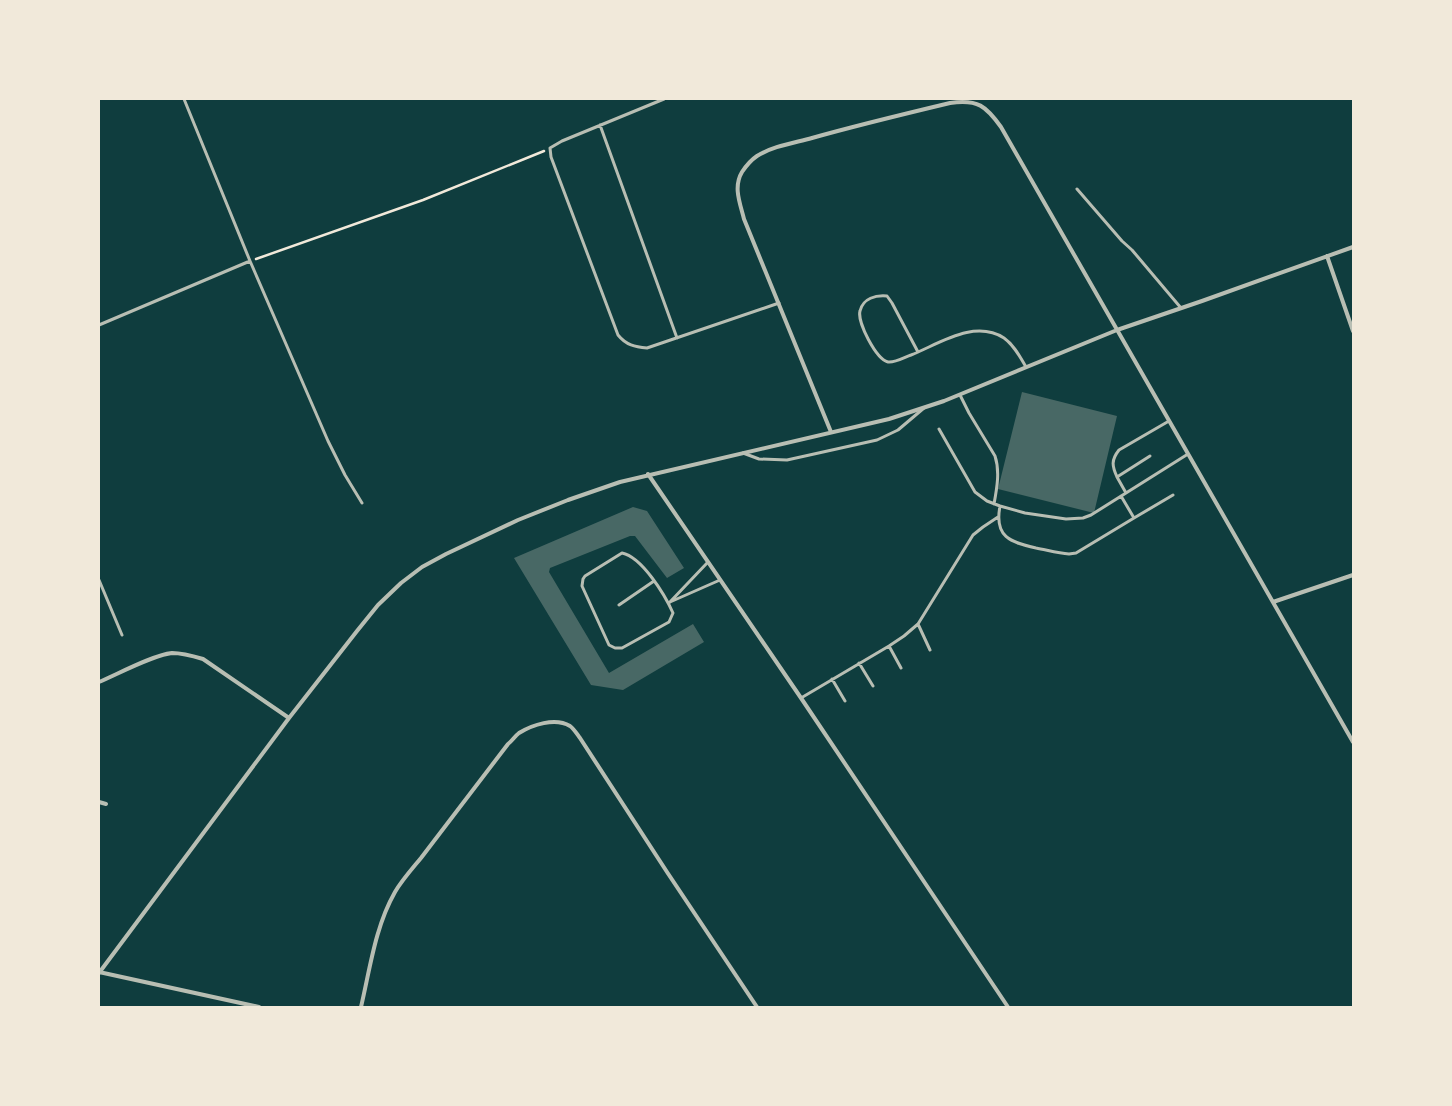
<svg xmlns="http://www.w3.org/2000/svg" width="1452" height="1106" viewBox="0 0 1452 1106" font-family="'Archivo Narrow',sans-serif">
	<rect width="100%" height="100%" fill="#0f3d3e"/>
	<path fill="#486865" d="M1022,392L1117,416L1094,513L998,489Z
		M633,507L647,511L684,568L667,578L635,536H630L550,568L549,572L609,673L693,624L704,642L623,690L591,685L514,558Z"/>
	<g fill="none" stroke-linecap="round" stroke-linejoin="round">
		<path stroke="#f1e9da" stroke-width="2.5" d="M256,259L423,200L544,151"/>
		<path stroke="#b8beb3" stroke-width="3" d="M184,99L250,261
			M664,99L562,141L550,148L551,157L618,335C626,345 635,347 647,348L779,303
			M600,125L677,338
			M1077,189L1122,241L1132,250L1181,308
			M99,325L250,261L328,441L345,475L362,503
			M918,352L892,303L887,296C876,295 863,298 860,311C857,322 876,359 888,362C895,363 905,357 911,355C939,344 974,319 1004,338C1014,345 1020,357 1026,367
			M960,395L969,413L995,456C1000,471 997,488 994,504
			M939,429L975,492L987,501L1000,506L1025,513L1066,519L1083,518L1091,515L1188,454
			M743,453L759,459L787,460L877,440L898,430L924,408
			M1117,477C1112,466 1111,460 1119,450L1169,421
			M1126,493L1117,477L1150,456
			M1121,496L1134,518L1173,495
			M1000,506C994,537 1010,542 1036,548C1047,550 1058,553 1069,554L1076,553L1134,518
			M622,553C642,557 665,595 673,613L669,622L622,648H615L609,645L582,586L583,579L585,576Z
			M99,580L122,635
			M670,602L720,580
			M669,603L708,562
			M619,605L654,581
			M918,624L930,650
			M889,646L901,668
			M859,663L873,686
			M832,679L845,701
			M801,698L889,646L904,636L918,624L973,535L983,527L998,517"/>
		<path stroke="#b8beb3" stroke-width="4" d="M1327,256L1353,331
			M831,432L744,219C740,203 733,187 742,172C746,166 751,160 757,156C773,146 794,143 812,138C858,125 904,114 950,103C978,99 986,106 1001,127L1353,742
			M648,474L801,698L1008,1007
			M1273,602L1353,575
			M99,682C118,674 153,655 172,653C182,653 193,656 203,659L289,718
			M99,802L106,804
			M99,972L259,1007
			M99,973L289,718L357,631L378,605L401,583L422,567L446,554L518,520L568,500L620,482L889,419L944,401L1117,330L1202,301L1353,247
			M361,1007C370,969 375,927 395,892C402,880 412,869 421,858L508,744C512,741 515,736 519,733C532,725 555,717 570,726C574,729 577,734 580,738L667,872L757,1007"/>
	</g>
	<rect width="1452" height="1106" fill="none" stroke="#f1e9da" stroke-width="200"/>
</svg>
